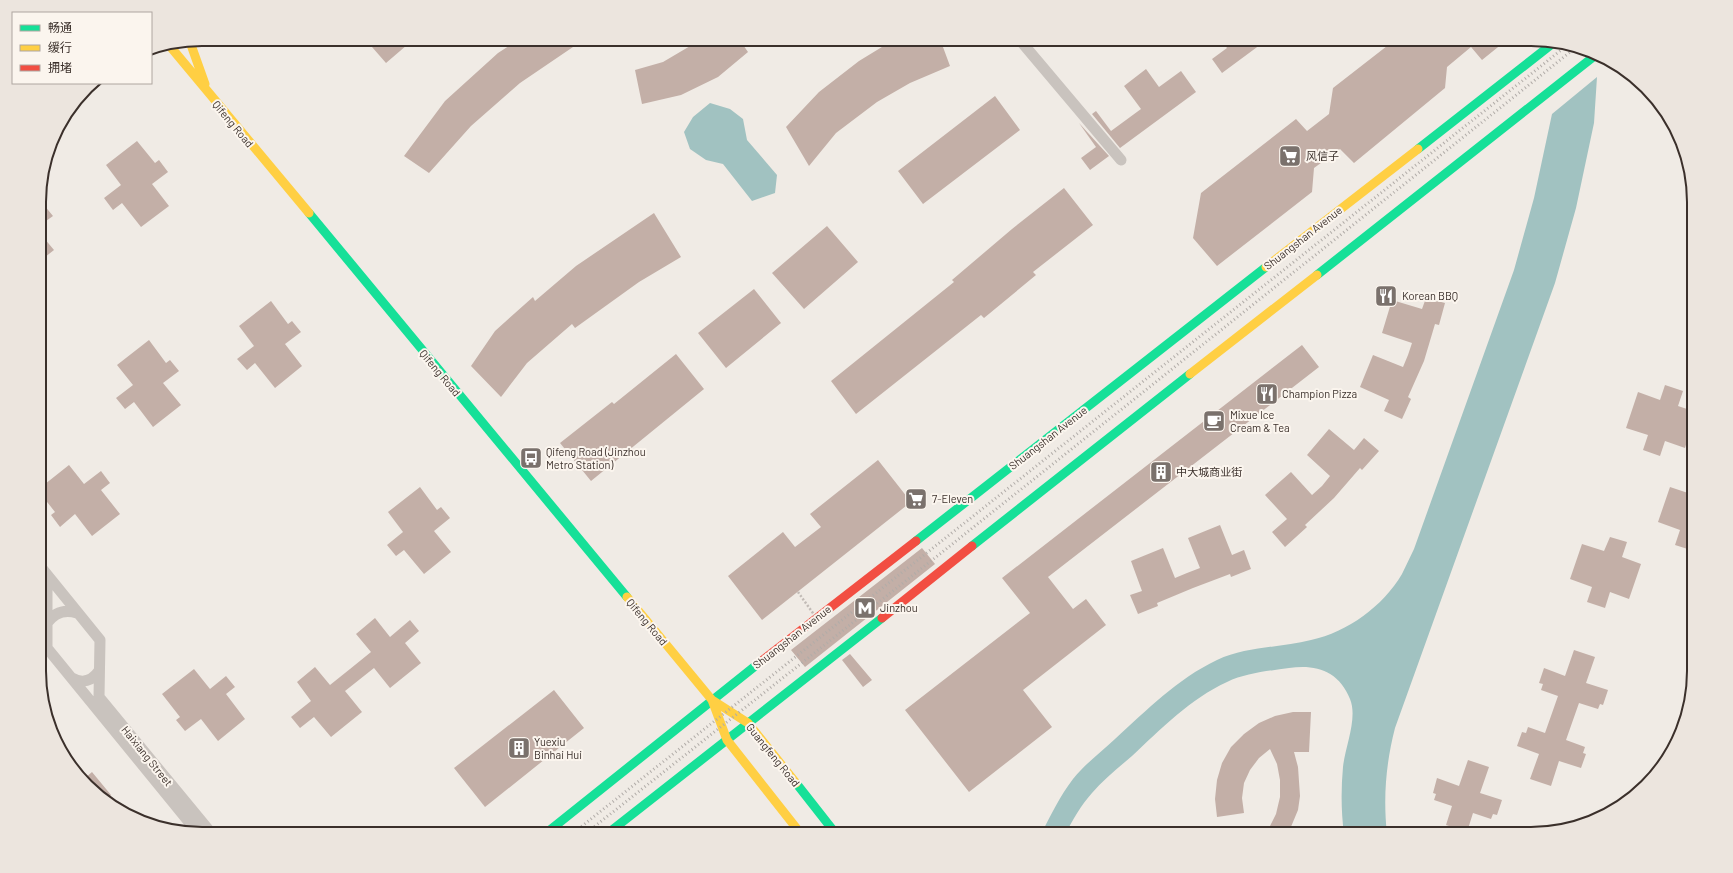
<svg xmlns="http://www.w3.org/2000/svg" width="1733" height="873" viewBox="0 0 1733 873" font-family="Barlow,'Noto Sans SC',sans-serif">
	<rect width="100%" height="100%" fill="#f0ebe5"/>
	<path fill="#a1c2c1" d="M1597,77L1594,123L1576,208L1555,283L1395,728C1386,763 1383,797 1387,834H1344C1341,811 1341,789 1343,767C1345,747 1358,718 1350,699C1339,671 1316,664 1289,668C1268,671 1246,673 1227,682C1190,699 1161,729 1132,756C1118,768 1103,780 1092,793C1081,805 1073,820 1065,834H1041C1051,815 1060,796 1073,779C1085,764 1101,752 1115,739C1147,710 1177,679 1217,660C1247,646 1280,648 1311,640C1348,632 1383,606 1402,574C1406,566 1410,557 1414,549L1514,270L1534,198L1552,114Z
		M710,103L730,109L743,119L747,140L777,175L775,193L752,201L723,164L706,160L690,149L684,132L693,117Z"/>
	<path fill="#c3afa7" d="M365,39H414L386,63Z
		M520,39H569L573,47L520,83L471,126L429,173L404,156L445,101L498,53Z
		M702,39H739L748,52L718,77L681,95L642,104L635,70L663,62Z
		M895,39H940L950,66L910,83L877,102L836,133L809,166L786,127L819,92L859,61Z
		M1220,39H1268L1222,73L1212,59L1227,48Z
		M1396,39H1508L1482,60L1471,47L1447,67L1445,88L1354,163L1340,149L1314,168L1312,192L1217,266L1193,238L1201,193L1296,119L1307,131L1329,114L1333,88Z
		M1146,69L1159,87L1181,71L1196,92L1120,148L1092,114L1096,111L1111,131L1141,109L1124,86Z
		M995,96L1020,130L923,204L898,171Z
		M1079,123L1109,156L1090,170L1081,158L1096,147Z
		M137,141L155,163L159,160L168,172L152,184L169,206L141,227L122,203L113,210L104,198L121,185L106,165Z
		M1064,188L1093,225L1033,272L1036,275L984,318L981,315L856,414L831,381L954,282L952,280L1012,229Z
		M39,199L53,216L39,226Z
		M654,213L681,257L639,282L575,328L572,324L527,363L501,397L471,366L495,331L533,297L535,301L576,266Z
		M827,226L858,262L804,309L772,273Z
		M39,232L54,250L40,261L39,247Z
		M754,289L781,323L726,368L698,333Z
		M1426,298L1445,303L1439,325L1435,324L1424,361L1408,397L1411,399L1402,419L1384,411L1389,400L1360,387L1373,355L1403,367L1408,355L1412,343L1382,333L1392,300L1422,309Z
		M271,301L288,324L292,321L301,332L285,344L302,366L275,388L255,363L247,370L237,359L254,346L239,326Z
		M149,340L166,363L170,360L179,371L163,383L181,405L153,427L134,402L125,409L116,398L133,385L117,365Z
		M1302,345L1319,367L1048,577L1073,609L1086,599L1106,625L1023,690L1052,727L969,792L905,710L1030,613L1002,578Z
		M676,354L704,389L591,481L560,443L612,402L614,404Z
		M1665,385L1683,391L1678,406L1693,411V422L1685,448L1665,441L1660,456L1643,450L1648,435L1626,428L1638,392L1660,400Z
		M1329,429L1354,450L1364,438L1379,451L1362,470L1360,468L1334,498L1305,525L1307,527L1285,547L1272,532L1287,519L1265,495L1291,472L1312,495L1322,486L1330,476L1307,455Z
		M878,460L911,502L762,620L728,576L783,532L795,547L821,527L810,514Z
		M69,465L84,484L101,471L110,483L101,490L120,514L92,536L75,514L60,527L51,515L55,512L40,493V488Z
		M420,487L437,510L441,507L450,518L434,531L451,552L424,574L404,550L396,556L387,545L403,532L388,512Z
		M1670,487L1694,495V551L1675,545L1680,530L1658,522Z
		M1220,525L1232,555L1244,550L1251,569L1231,577L1230,574L1193,588L1157,603L1158,606L1138,614L1130,595L1142,591L1131,561L1163,548L1175,578L1187,573L1200,568L1188,538Z
		M1610,537L1627,542L1622,557L1641,564L1629,599L1610,592L1605,608L1587,602L1592,587L1570,579L1582,544L1604,551Z
		M922,548L935,564L805,667L791,650Z
		M375,618L390,637L410,620L419,631L405,643L421,663L390,688L374,668L345,691L362,712L331,737L314,717L300,728L291,717L311,701L297,682L315,667L330,685L350,669L371,652L356,634Z
		M1574,650L1595,657L1586,683L1608,690L1603,705L1600,704L1598,709L1579,703L1566,740L1585,747L1583,753L1586,754L1581,768L1559,761L1551,786L1530,779L1539,754L1517,746L1522,732L1526,733L1528,727L1545,733L1558,696L1541,690L1543,684L1539,683L1544,668L1565,676Z
		M850,654L872,680L863,687L842,660Z
		M194,669L210,689L226,676L235,687L226,694L245,719L218,741L201,719L185,731L176,720L180,717L162,694Z
		M554,690L584,728L485,807L454,768Z
		M1293,712H1311L1309,752H1294L1298,767L1300,796L1298,810L1288,834H1266L1276,814L1280,797V780L1277,764L1270,749L1259,758L1250,770L1244,783L1242,798L1244,813L1217,817L1215,799L1217,780L1222,763L1231,747L1244,734L1259,723L1275,716Z
		M1468,760L1489,767L1480,793L1502,800L1497,815L1493,814L1491,819L1473,813L1467,832L1446,825L1452,806L1434,800L1436,794L1433,793L1437,778L1459,786Z
		M92,772L111,795L108,799L84,779Z"/>
	<g fill="none" stroke-linecap="round" stroke-linejoin="round">
		<path stroke="#c9c3be" stroke-width="11" d="M1019,39L1121,160
			M40,566L100,640L99,697L212,834
			M40,582L47,590V648L198,833
			M47,623C55,612 65,609 77,613
			M72,678C82,684 92,681 99,671"/>
		<path stroke="#16e098" stroke-width="9" d="M1418,149L1552,44
			M309,213L627,597
			M1317,275L1597,54
			M916,541L1266,267
			M972,546L1190,374
			M796,783L836,834
			M545,834L759,663
			M607,834L882,618"/>
		<path stroke="#ffcf43" stroke-width="9" d="M190,42L205,84
			M169,45L309,213
			M1266,267L1418,149
			M1190,374L1317,275
			M627,597L712,700L748,723L796,783
			M712,700L727,740L801,834"/>
		<path stroke="#f24e42" stroke-width="9" d="M882,618L972,546
			M759,663L916,541"/>
		<path stroke="#b1aca8" stroke-width="3" stroke-dasharray="1 3" stroke-linecap="butt" d="M572,834L1565,47
			M585,834L936,557L1574,49"/>
		<path stroke="#c2bbb6" stroke-width="2.5" stroke-dasharray="2 2" stroke-linecap="butt" d="M798,592L815,616"/>
	</g>
	<defs>
		<g id="supermarket-square" transform="scale(1.15)"><rect x="-9" y="-9" width="18" height="18" rx="4" fill="#7a716c" stroke="#fbf5ee"/><path d="M-6-5.5h2.5l.6 2H6L4.5 2H-2.5L-4.4-4H-6ZM-1.5 3.2a1.3 1.3 0 1 0 .1 0ZM3 3.2a1.3 1.3 0 1 0 .1 0Z" fill="#fff"/></g>
		<g id="restaurant-square" transform="scale(1.15)"><rect x="-9" y="-9" width="18" height="18" rx="4" fill="#7a716c" stroke="#fbf5ee"/><path d="M-5-6h1v4h1v-4h1v4h1v-4h1v5L-1.5 .5V6h-2V.5L-5-1ZM5-6V6H3V1.5H1.5Q1.5-4 5-6Z" fill="#fff"/></g>
		<g id="cafe-square" transform="scale(1.15)"><rect x="-9" y="-9" width="18" height="18" rx="4" fill="#7a716c" stroke="#fbf5ee"/><path d="M-5.5-4.5H6V0H3Q3 3.5 0 3.5H-2.5Q-5.5 3.5-5.5 0ZM3-3.2v2h1.7v-2ZM-6 4.5H4V6H-6Z" fill="#fff"/></g>
		<g id="bus-square" transform="scale(1.15)"><rect x="-9" y="-9" width="18" height="18" rx="4" fill="#7a716c" stroke="#fbf5ee"/><path d="M-5-6H5V4H4V6H2V4H-2V6H-4V4H-5ZM-3.5-4V0h7V-4ZM-3.5 1.2v1.5H-2V1.2ZM2 1.2v1.5H3.5V1.2Z" fill="#fff"/></g>
		<g id="building-square" transform="scale(1.15)"><rect x="-9" y="-9" width="18" height="18" rx="4" fill="#7a716c" stroke="#fbf5ee"/><path d="M-4-6H4V6H1V3H-1V6H-4ZM-2.5-4.3h1.7v1.8h-1.7ZM.8-4.3h1.7v1.8H.8ZM-2.5-1h1.7V.8h-1.7ZM.8-1h1.7V.8H.8Z" fill="#fff"/></g>
		<g id="metro-square" transform="scale(1.15)"><rect x="-9" y="-9" width="18" height="18" rx="4" fill="#7a716c" stroke="#fbf5ee"/><path d="M-5.5 5V-5H-3L0 0L3-5H5.5V5H3V-.5L0 4L-3-.5V5Z" fill="#fff"/></g>
	</defs>
	<g fill-rule="evenodd">
		<use href="#supermarket-square" x="1290" y="156"/>
		<use href="#restaurant-square" x="1386" y="296"/>
		<use href="#restaurant-square" x="1267" y="394"/>
		<use href="#cafe-square" x="1214" y="421"/>
		<use href="#bus-square" x="531" y="458"/>
		<use href="#building-square" x="1161" y="472"/>
		<use href="#supermarket-square" x="916" y="499"/>
		<use href="#metro-square" x="865" y="608"/>
		<use href="#building-square" x="519" y="748"/>
	</g>
	<g text-anchor="middle" stroke-width="4" stroke-linejoin="round" paint-order="stroke">
		<g font-size="11" fill="#3b302b" stroke="#fbf5ee">
			<text transform="translate(233 124) rotate(50)" y="4">Qifeng Road</text>
			<text transform="translate(1303 238) rotate(-38)" y="4">Shuangshan Avenue</text>
			<text transform="translate(440 373) rotate(50)" y="4">Qifeng Road</text>
			<text transform="translate(1048 438) rotate(-38)" y="4">Shuangshan Avenue</text>
			<text transform="translate(647 622) rotate(50)" y="4">Qifeng Road</text>
			<text transform="translate(792 637) rotate(-38)" y="4">Shuangshan Avenue</text>
			<text transform="translate(773 755) rotate(51)" y="4">Guangfeng Road</text>
			<text transform="translate(147 756) rotate(51)" y="4">Haixiang Street</text>
		</g>
		<g font-size="11" fill="#3b302b" stroke="#fbf5ee" text-anchor="start">
			<text x="1306" y="160">风信子</text>
			<text x="1402" y="300">Korean BBQ</text>
			<text x="1282" y="398">Champion Pizza</text>
			<text x="1230" y="419">Mixue Ice<tspan x="1230" dy="13">Cream &amp; Tea</tspan></text>
			<text x="546" y="456">Qifeng Road (Jinzhou<tspan x="546" dy="13">Metro Station)</tspan></text>
			<text x="1176" y="476">中大城商业街</text>
			<text x="932" y="503">7-Eleven</text>
			<text x="880" y="612">Jinzhou</text>
			<text x="534" y="746">Yuexiu<tspan x="534" dy="13">Binhai Hui</tspan></text>
		</g>
	</g>
	<path d="M0 0H1733V873H0ZM202 46H1531A156 156 0 0 1 1687 202V671A156 156 0 0 1 1531 827H202A156 156 0 0 1 46 671V202A156 156 0 0 1 202 46Z" fill="#ece5de" fill-rule="evenodd"/>
	<path fill="none" stroke="#3b302b" stroke-width="2" d="M202 46H1531A156 156 0 0 1 1687 202V671A156 156 0 0 1 1531 827H202A156 156 0 0 1 46 671V202A156 156 0 0 1 202 46Z"/>
	<rect x="12" y="12" width="140" height="72" fill="#fbf5ee" stroke="#aea6a0"/>
	<rect x="20" y="25" width="20" height="6" fill="#16e098" stroke="#aea6a0"/>
	<text x="48" y="32" font-size="12" fill="#3b302b">畅通</text>
	<rect x="20" y="45" width="20" height="6" fill="#ffcf43" stroke="#aea6a0"/>
	<text x="48" y="52" font-size="12" fill="#3b302b">缓行</text>
	<rect x="20" y="65" width="20" height="6" fill="#f24e42" stroke="#aea6a0"/>
	<text x="48" y="72" font-size="12" fill="#3b302b">拥堵</text>
</svg>
